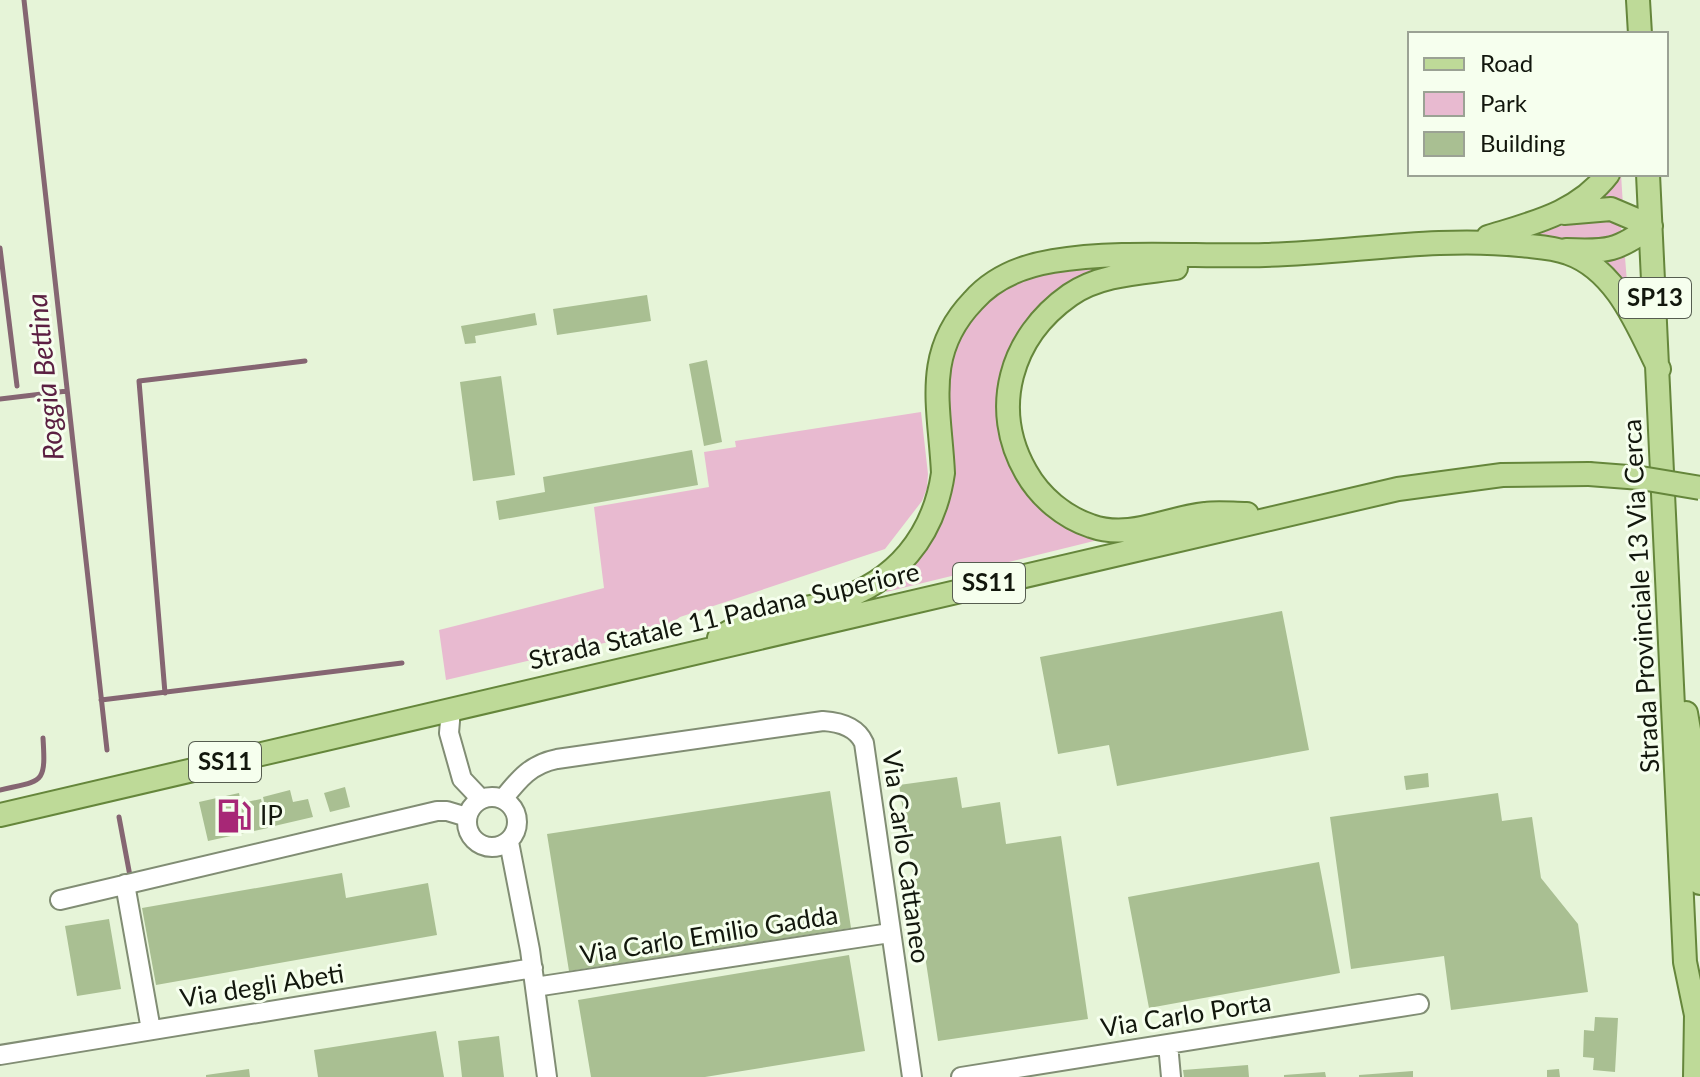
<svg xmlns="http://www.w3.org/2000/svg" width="1700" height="1077" viewBox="0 0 1700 1077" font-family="Lato,sans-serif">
	<rect width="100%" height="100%" fill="#e6f4d8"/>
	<path fill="#e8bad0" d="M1616,174H1621L1623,206L1593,199Z
		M1585,220C1600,220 1625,217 1622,237L1602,245L1516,237Z
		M1623,256L1625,257L1628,295L1595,261L1615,259Z
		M1098,266L1103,269C1084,280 1062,290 1045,303C992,344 978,447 1031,494C1050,511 1075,524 1097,538L1094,541L886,592L888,586L923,552L936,532L946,502L945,387L956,334L994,292L1021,279L1057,270Z
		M921,412L928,474L927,488L922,501L885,549L680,617L664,629L446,680L439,630L604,588L594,507L709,487L704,452L736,447L735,441Z"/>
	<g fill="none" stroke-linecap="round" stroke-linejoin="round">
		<path stroke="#856572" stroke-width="5" d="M24,0L107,750
			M0,248L17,386
			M0,399L67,391
			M165,693L139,381L305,361
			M101,700L402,663
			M0,790C43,780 46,785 43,738
			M119,817L130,876"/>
	</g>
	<path fill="#a9bf92" d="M647,295L651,321L557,335L553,309Z
		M535,313L537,325L475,336L476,343L465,344L461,326Z
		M707,360L722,442L704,446L689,364Z
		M501,376L515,475L473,481L460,382Z
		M692,450L698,485L499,520L496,501L545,492L543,477Z
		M1282,611L1309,750L1117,786L1109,745L1058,754L1040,657Z
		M1428,773L1429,787L1406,790L1404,776Z
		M957,777L962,808L1000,802L1006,844L1061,836L1088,1019L938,1041L899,785Z
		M345,787L350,807L330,812L324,793Z
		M290,790L293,802L308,799L313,817L270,827L263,797Z
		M830,791L851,928L569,971L547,834Z
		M239,793L241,803L261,799L268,828L208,841L199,802Z
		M1498,793L1502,821L1532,817L1541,878L1578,924L1588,992L1451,1010L1444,956L1351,969L1330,817Z
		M1319,862L1340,973L1149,1008L1128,897Z
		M342,873L346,898L428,883L437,935L156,985L142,908Z
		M109,919L121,989L77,996L65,926Z
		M849,955L865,1051L705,1077H591L578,1000Z
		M1595,1017L1618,1018L1615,1072L1593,1070L1594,1058L1583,1057L1584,1030L1594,1031Z
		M436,1031L444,1077H318L314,1050Z
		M499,1036L504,1077H462L458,1041Z
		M1248,1065L1249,1077H1184L1183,1070Z
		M249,1069L250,1077H206V1075Z
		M1559,1069L1560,1077H1547V1070Z
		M1413,1071V1077H1359V1075Z
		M1325,1072L1326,1077H1284V1075Z"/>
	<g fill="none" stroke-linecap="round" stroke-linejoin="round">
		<g stroke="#818d74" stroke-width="22">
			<path id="minor" d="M451,709L449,733L462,779L481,799
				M467 822a25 25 0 1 1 50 0a25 25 0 1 1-50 0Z
				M503,799C519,779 531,764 557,759L823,721C839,722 857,727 864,743L912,1077
				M509,842L530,950L547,1077
				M125,884L151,1030
				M60,900L437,811H447L467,817
				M535,987L890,933
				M1168,1044L1171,1077
				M0,1055L533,968
				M961,1077L1419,1004"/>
		</g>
		<g stroke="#65863b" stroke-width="26">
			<path id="major" d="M1638,0L1640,34
				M1648,174L1685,962L1696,1015L1695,1077
				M1564,213L1611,209L1651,226
				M1488,237C1533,223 1578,213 1608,174
				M1566,250C1607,252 1618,251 1651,226
				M1176,268C1141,273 1100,274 1070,295C1010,337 990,409 1026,472C1040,497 1064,517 1091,526C1130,540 1166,518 1205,514C1218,512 1233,514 1247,514
				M719,638C728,633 736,627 746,623C774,612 806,610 835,601C896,582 934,536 943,473C940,408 922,354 973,301C993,278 1023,266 1053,261C1118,250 1198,257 1265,255C1350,253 1435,236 1520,245C1536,247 1552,247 1568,253C1617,270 1638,327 1659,369
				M1686,713L1692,747L1700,883
				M0,815L1398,489L1502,475L1589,474"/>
		</g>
		<use href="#minor" stroke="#fff" stroke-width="18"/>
		<use href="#major" stroke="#beda98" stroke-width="22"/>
		<g stroke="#65863b" stroke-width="26" stroke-linecap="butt">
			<path id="major-bridge" d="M1589,474L1641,478L1700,488"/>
		</g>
		<use href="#major-bridge" stroke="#beda98" stroke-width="22"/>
	</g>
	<defs>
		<g id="fuel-bare" transform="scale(2.76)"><path d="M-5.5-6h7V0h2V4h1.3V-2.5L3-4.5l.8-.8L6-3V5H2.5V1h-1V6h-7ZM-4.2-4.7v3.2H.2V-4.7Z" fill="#a72776" stroke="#f6ffee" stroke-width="2.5" paint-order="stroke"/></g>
	</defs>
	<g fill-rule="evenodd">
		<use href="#fuel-bare" x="234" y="816"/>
	</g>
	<g text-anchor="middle" stroke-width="6" stroke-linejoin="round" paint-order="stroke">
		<g fill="#f6ffee" stroke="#565d50" stroke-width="2">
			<rect x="1619" y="278" width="72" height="40" rx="6"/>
			<rect x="953" y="563" width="72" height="40" rx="6"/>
			<rect x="189" y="742" width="72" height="40" rx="6"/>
		</g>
		<g font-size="24" font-weight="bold" fill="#12170d">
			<text x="1655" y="306">SP13</text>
			<text x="989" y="591">SS11</text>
			<text x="225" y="770">SS11</text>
		</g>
		<g font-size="26" fill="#12170d" stroke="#f6ffee">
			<text transform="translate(1641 596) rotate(-93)" y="9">Strada Provinciale 13 Via Cerca</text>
			<text transform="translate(724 616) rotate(-13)" y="9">Strada Statale 11 Padana Superiore</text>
			<text transform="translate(906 857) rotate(82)" y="9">Via Carlo Cattaneo</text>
			<text transform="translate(709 935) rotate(-9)" y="9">Via Carlo Emilio Gadda</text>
			<text transform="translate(262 986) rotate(-9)" y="9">Via degli Abeti</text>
			<text transform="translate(1186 1015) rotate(-9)" y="9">Via Carlo Porta</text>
		</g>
		<g font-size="26" fill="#12170d" stroke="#f6ffee" text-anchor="start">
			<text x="260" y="825">IP</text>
		</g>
		<g font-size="28" font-style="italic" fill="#5b2042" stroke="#f6ffee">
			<text transform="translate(45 377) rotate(-96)" y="10">Roggia Bettina</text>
		</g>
	</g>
	<rect x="1408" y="32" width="260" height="144" fill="#f6ffee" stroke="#9ba294" stroke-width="2"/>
	<rect x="1424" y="58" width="40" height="12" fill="#beda98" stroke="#9ba294" stroke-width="2"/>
	<text x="1480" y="72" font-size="24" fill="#12170d">Road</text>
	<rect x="1424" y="92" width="40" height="24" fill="#e8bad0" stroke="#9ba294" stroke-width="2"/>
	<text x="1480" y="112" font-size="24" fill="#12170d">Park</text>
	<rect x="1424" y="132" width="40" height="24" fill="#a9bf92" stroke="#9ba294" stroke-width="2"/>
	<text x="1480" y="152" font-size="24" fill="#12170d">Building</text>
</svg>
